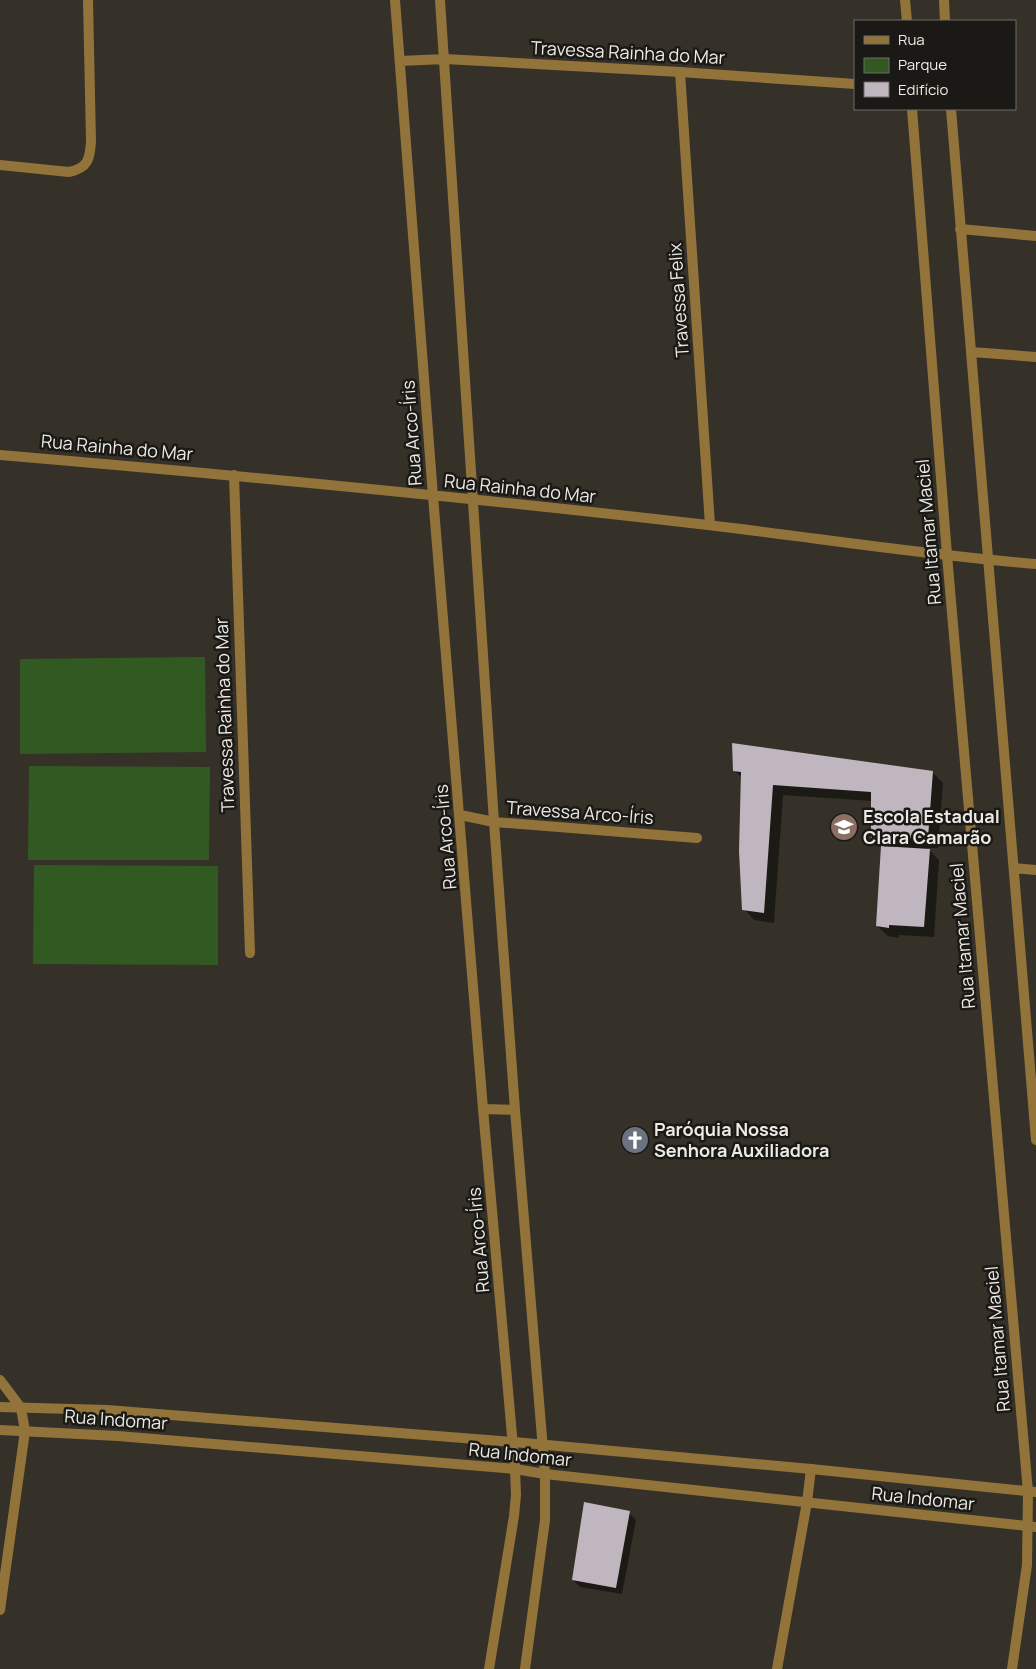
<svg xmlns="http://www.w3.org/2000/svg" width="1036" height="1669" viewBox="0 0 1036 1669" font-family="Manrope,sans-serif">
	<rect width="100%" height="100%" fill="#353128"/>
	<path fill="#335922" d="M205,657L206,752L20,754V659Z
		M29,766L210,767L209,860H28Z
		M34,865L218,866V965L33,964Z"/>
	<path fill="#0007" d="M735,771L932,772L943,783L938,848H927L939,860L934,937L899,935V938L888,936L877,926L882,847L872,837V801L783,795L774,923L754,920L744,909L742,778Z
		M629,1513L636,1520L622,1594L580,1587L573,1580Z"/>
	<path fill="#c0b6bf" d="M732,743L933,771L928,838H871V792L773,785L764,913L742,910L739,851L741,772L733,771Z
		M881,846L930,849L924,927L889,925V928L876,926Z
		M584,1502L630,1511L616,1588L572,1580Z"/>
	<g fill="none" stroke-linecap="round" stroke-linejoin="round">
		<path stroke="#92743b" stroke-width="10" d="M445,59L680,72L855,84"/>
		<path stroke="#92743b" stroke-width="10" d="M395,0L433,496L483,1109L515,1469L516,1495L514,1516L489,1669
			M440,0L494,822L515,1110L545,1474V1520L525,1669
			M905,0L907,21
			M944,0L945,21
			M400,61L445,59
			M680,72L710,525
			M912,109L947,555L1028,1492L1027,1565L1012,1669
			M951,109L1036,1140
			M0,165L69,172C88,168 90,159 91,141L88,0
			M960,229L1036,236
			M972,352L1036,357
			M0,455C236,475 473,498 708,525C818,538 926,555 1036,564
			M234,475L250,953
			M460,815L494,822L697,838
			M1014,868L1036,870
			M483,1109L515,1110
			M0,1380L21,1408L25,1431L0,1610
			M777,1669L807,1502L811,1469"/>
		<path stroke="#92743b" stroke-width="10" d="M0,1407L107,1410L514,1442L811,1469L1036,1492
			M0,1430L118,1436L515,1469L545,1474L1036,1527"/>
	</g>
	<defs>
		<g id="school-disc" transform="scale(1.4375)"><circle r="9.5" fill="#8d6e63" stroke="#1b1915"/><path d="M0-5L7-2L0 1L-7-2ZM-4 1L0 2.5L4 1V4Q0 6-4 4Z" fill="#fff"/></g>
		<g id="church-disc" transform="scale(1.4375)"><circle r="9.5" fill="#6b7280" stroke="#1b1915"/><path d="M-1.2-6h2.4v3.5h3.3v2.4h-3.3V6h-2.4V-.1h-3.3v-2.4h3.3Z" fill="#fff"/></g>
	</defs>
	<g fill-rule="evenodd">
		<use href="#school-disc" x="844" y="827"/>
		<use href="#church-disc" x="635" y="1140"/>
	</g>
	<g text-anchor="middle" stroke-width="5" stroke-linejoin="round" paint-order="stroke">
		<g font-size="18" fill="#eceae4" stroke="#1b1915">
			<text transform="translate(628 53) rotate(3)" y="6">Travessa Rainha do Mar</text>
			<text transform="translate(679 300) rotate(-94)" y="6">Travessa Felix</text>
			<text transform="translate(412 433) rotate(-94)" y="6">Rua Arco-Íris</text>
			<text transform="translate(117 448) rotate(5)" y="6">Rua Rainha do Mar</text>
			<text transform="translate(520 489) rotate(6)" y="6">Rua Rainha do Mar</text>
			<text transform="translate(929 532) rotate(-95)" y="6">Rua Itamar Maciel</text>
			<text transform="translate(225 715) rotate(-92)" y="6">Travessa Rainha do Mar</text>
			<text transform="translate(580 813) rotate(4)" y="6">Travessa Arco-Íris</text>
			<text transform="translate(446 837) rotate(-95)" y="6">Rua Arco-Íris</text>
			<text transform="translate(963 936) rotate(-95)" y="6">Rua Itamar Maciel</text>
			<text transform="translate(479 1240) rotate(-95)" y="6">Rua Arco-Íris</text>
			<text transform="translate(998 1339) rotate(-95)" y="6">Rua Itamar Maciel</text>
			<text transform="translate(116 1420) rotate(4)" y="6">Rua Indomar</text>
			<text transform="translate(520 1455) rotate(6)" y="6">Rua Indomar</text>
			<text transform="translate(923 1499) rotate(6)" y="6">Rua Indomar</text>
		</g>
		<g font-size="18" font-weight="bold" fill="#eceae4" stroke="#1b1915" text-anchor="start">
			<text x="863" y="823">Escola Estadual<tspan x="863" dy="21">Clara Camarão</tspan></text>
			<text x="654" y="1136">Paróquia Nossa<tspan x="654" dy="21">Senhora Auxiliadora</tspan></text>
		</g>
	</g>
	<rect x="854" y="20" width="162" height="90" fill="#1b1915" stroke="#6f6d68"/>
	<rect x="864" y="36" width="25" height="8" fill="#92743b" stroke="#6f6d68"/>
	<text x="898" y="45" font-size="15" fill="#eceae4">Rua</text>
	<rect x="864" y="58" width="25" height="15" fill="#335922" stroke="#6f6d68"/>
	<text x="898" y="70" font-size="15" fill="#eceae4">Parque</text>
	<rect x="864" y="82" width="25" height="15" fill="#c0b6bf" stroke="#6f6d68"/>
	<text x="898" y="95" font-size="15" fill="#eceae4">Edifício</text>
</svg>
